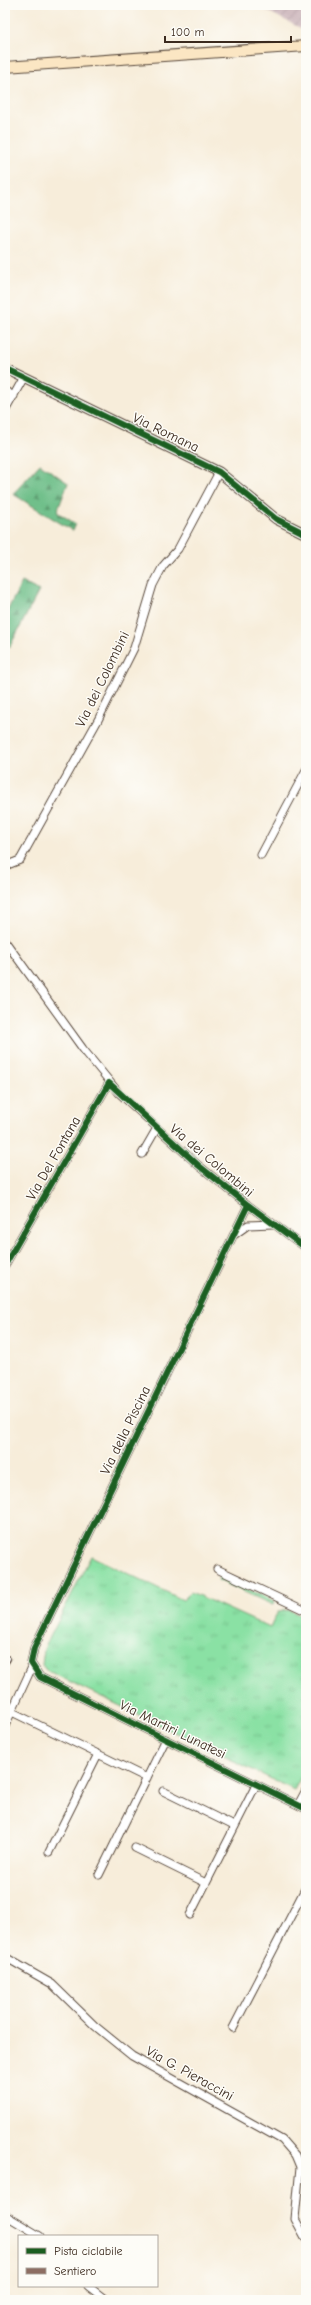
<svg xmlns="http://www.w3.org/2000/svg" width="311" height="2305" viewBox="0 0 311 2305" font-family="'Comic Neue',sans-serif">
	<defs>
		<pattern id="industrial-furrows" width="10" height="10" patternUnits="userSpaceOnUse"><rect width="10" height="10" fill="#d2bec2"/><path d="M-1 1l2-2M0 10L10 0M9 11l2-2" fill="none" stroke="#b5a3a6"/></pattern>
		<pattern id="grass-tufts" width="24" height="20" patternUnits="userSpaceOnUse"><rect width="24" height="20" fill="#8ae1a4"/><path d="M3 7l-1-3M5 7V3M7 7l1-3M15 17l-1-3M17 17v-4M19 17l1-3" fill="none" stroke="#78c18d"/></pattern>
		<pattern id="forest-firs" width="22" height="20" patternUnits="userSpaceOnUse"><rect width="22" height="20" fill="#6fbf8a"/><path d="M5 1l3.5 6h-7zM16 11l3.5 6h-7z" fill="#5c9b70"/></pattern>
	</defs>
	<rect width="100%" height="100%" fill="#fdfcf7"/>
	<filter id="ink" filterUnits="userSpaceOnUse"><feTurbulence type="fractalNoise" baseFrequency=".025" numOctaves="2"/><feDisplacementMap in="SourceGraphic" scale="8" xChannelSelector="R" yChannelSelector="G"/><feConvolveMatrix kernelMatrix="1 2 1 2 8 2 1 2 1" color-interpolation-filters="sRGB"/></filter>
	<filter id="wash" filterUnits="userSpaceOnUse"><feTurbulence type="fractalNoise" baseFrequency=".012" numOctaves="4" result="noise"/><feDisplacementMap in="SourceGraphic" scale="16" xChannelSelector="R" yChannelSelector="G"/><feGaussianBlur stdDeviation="0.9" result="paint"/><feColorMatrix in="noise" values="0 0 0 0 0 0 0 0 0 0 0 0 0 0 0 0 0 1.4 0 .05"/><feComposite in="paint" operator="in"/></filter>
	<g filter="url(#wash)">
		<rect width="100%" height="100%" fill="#f7edda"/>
		<path fill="url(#industrial-furrows)" d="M268,5H306V31L265,10Z"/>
		<path fill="url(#grass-tufts)" stroke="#628661" d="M91,1556L183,1600L191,1592L270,1628L278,1611L289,1610L306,1618V1767L294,1790L46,1670L42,1665L44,1649Z
			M220,1576L274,1601L273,1605L218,1580Z"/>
		<path fill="url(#forest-firs)" stroke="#557454" d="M40,464L68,483L57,512L76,524L73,531L13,494Z
			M22,582L39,591L9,648L5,646V615Z"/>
	</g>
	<g filter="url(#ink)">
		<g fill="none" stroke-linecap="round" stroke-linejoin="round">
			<g stroke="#57473a" stroke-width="8">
				<path id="pedestrian" d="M5,1662L7,1659"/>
			</g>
			<g stroke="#57473a" stroke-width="9">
				<path id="minor" d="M5,391L14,396
					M5,411L24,377
					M261,855L306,770
					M5,866L20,860L98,720L134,648L153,585L163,566L178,549L219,472
					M5,941L83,1049L119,1093L198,1165L248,1205L306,1248
					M142,1154L157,1128
					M248,1205L34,1648L31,1663L40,1677L306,1809
					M234,1235L248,1225L272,1224
					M5,1265L109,1083
					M217,1569L306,1611
					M12,1712L147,1778
					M5,1726L32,1667
					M163,1791L234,1826
					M298,1805L306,1790
					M135,1848L206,1883
					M49,1852L98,1754
					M99,1875L166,1739
					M190,1915L256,1785
					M5,1957L52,1984L95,2026L132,2056L282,2140L295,2155L300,2167L295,2219L306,2239
					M233,2028L306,1887
					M5,2215L40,2236
					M88,2286L106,2300"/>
			</g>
			<g stroke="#57473a" stroke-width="11">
				<path id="tertiary" d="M5,368L219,472L276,519L306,534"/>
			</g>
			<g stroke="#57473a" stroke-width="12">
				<path id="secondary" d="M5,67L306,46"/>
			</g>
			<use href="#pedestrian" stroke="#fff" stroke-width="5.5"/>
			<use href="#minor" stroke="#fff" stroke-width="7"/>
			<use href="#tertiary" stroke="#fff" stroke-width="9"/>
			<use href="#secondary" stroke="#fbe6c3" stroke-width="10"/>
			<path stroke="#8d6e63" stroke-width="5" stroke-dasharray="10 5" stroke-linecap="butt" d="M5,1662L7,1659"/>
			<g stroke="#fdfcf7" stroke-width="8">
				<path id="cycleway" d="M5,368L219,472L276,519L306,534
					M248,1205L34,1648L31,1663L40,1677L306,1809
					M5,1265L109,1083L198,1165L248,1205L306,1248"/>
			</g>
			<use href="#cycleway" stroke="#1b5e20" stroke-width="6"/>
		</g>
	</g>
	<g text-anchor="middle" stroke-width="3" stroke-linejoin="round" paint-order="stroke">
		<g font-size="14" fill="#3b2a1e" stroke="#fdfcf7">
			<text transform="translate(166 432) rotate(26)" y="5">Via Romana</text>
			<text transform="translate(102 679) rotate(-64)" y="5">Via dei Colombini</text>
			<text transform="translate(53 1158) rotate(-60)" y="5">Via Del Fontana</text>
			<text transform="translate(212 1160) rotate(40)" y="5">Via dei Colombini</text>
			<text transform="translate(125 1430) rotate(-64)" y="5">Via della Piscina</text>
			<text transform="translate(173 1729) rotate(26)" y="5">Via Martiri Lunatesi</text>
			<text transform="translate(190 2073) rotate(29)" y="5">Via G. Pieraccini</text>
		</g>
	</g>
	<rect width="311" height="2305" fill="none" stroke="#fdfcf7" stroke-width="20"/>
	<rect x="18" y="2235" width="140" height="52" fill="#fdfcf7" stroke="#afa8a0"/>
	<rect x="26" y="2248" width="20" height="6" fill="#1b5e20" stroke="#afa8a0"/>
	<text x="54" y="2255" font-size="12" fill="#3b2a1e">Pista ciclabile</text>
	<rect x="26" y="2268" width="20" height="6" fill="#8d6e63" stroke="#afa8a0"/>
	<text x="54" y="2275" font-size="12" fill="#3b2a1e">Sentiero</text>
	<path d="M165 36v6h126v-6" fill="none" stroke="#3b2a1e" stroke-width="2"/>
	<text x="171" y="36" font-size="12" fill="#3b2a1e" stroke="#fdfcf7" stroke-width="3" paint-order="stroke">100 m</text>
</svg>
